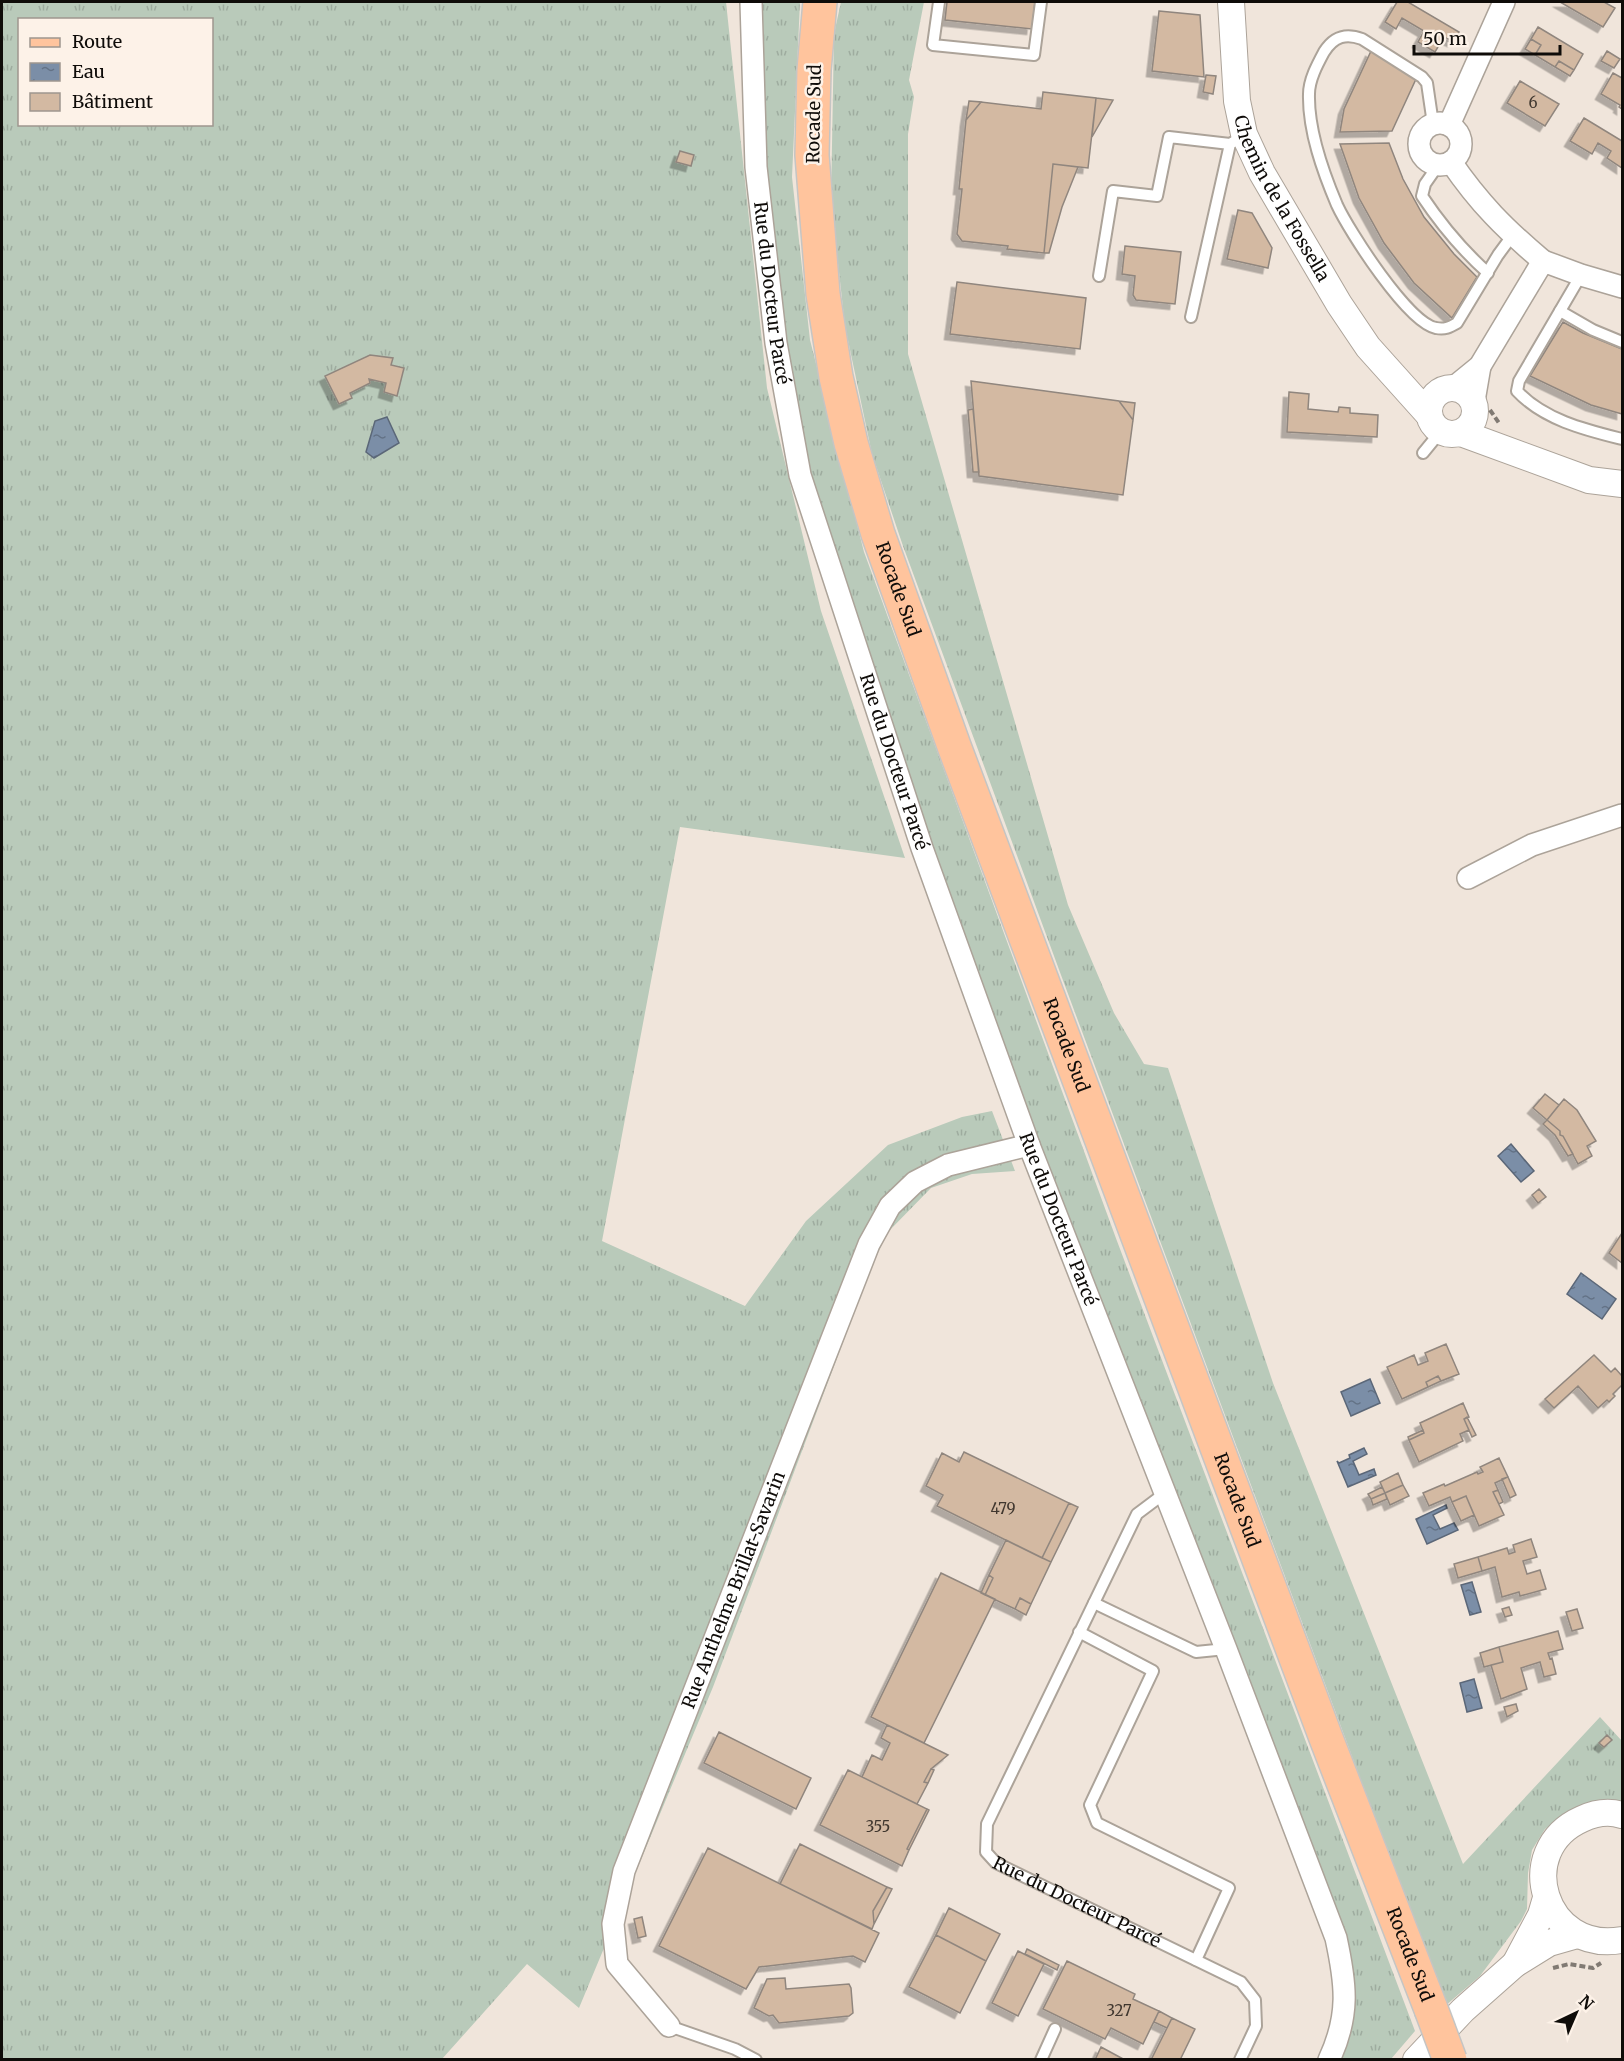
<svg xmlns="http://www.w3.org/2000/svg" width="1624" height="2061" viewBox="0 0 1624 2061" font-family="Merriweather,serif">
	<defs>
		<pattern id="grass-tufts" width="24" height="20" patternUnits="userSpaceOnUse" patternTransform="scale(1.5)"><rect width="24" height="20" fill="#b9caba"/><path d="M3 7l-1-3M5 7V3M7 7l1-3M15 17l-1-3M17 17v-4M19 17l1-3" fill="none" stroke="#9eac9f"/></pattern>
		<pattern id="water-ripples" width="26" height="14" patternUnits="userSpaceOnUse" patternTransform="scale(1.5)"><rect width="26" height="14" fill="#7b8ea7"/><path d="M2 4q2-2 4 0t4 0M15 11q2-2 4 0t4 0" fill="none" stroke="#637286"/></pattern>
		<filter id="shadow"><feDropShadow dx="-5.5" dy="5.5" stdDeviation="0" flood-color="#0004"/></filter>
	</defs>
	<rect width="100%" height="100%" fill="#f0e5db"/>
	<path fill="url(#grass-tufts)" fill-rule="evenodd" d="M2,2H726L767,388L821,611L905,858L680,827L602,1241L745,1306L806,1221L888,1145L962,1117L992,1111L1015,1171L972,1174L931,1188L887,1233L871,1268L713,1687L579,2008L527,1964L442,2059L2,2060ZM20,20H212V124H20Z
		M761,2H800L792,177L810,340L864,552L1117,1241L1415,2031L1391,2059H1340C1361,2016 1356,1980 1345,1935L1038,1141L932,845L810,472L786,341L766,166Z
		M841,2H924L909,80L914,97L908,134V354L1068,905L1114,1013L1144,1064L1168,1068L1273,1383L1463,1864L1600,1717L1622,1741V1803L1581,1808L1564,1814L1545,1829L1532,1850L1528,1873L1527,1909L1521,1921L1480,1976L1445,2006L1061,975L903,546L872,454L845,326L831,200L834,34Z"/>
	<path fill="url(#water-ripples)" stroke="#5b6778" stroke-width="1.5" d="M387,417L399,443L374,458L366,452L375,421Z
		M1511,1144L1534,1171L1521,1182L1498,1156Z
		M1581,1273L1616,1299L1602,1319L1567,1294Z
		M1370,1379L1380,1403L1351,1416L1341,1392Z
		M1364,1448L1367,1454L1353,1461L1359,1475L1374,1469L1376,1475L1348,1487L1337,1461L1339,1463L1350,1458L1349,1455Z
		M1446,1505L1447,1508L1433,1515L1440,1529L1454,1523L1458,1530L1427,1544L1416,1519Z
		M1472,1582L1481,1612L1470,1615L1461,1585Z
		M1474,1679L1482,1708L1467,1712L1460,1683Z"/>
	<path fill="#d3b9a2" stroke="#90867e" stroke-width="1.5" filter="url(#shadow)" d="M947,2H1035L1032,29L945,20Z
		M1397,2H1408L1459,32L1453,41L1444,37L1435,52L1418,42L1424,31L1402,18L1396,29L1385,22Z
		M1560,2H1604L1615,8L1603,27Z
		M1159,11L1200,15L1204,77L1152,71Z
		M1538,27L1583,54L1574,70L1559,61L1555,67L1535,55L1541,45L1531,39Z
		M1531,39L1541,45L1535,55L1525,49Z
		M1371,51L1416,79L1392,131L1340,132L1344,109Z
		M1607,51L1620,59L1614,68L1601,61Z
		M1559,61L1574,70L1570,76L1555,67Z
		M1613,73L1622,78V109L1619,107L1620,105L1601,94Z
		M1206,75L1216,76L1213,94L1203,92Z
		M1520,81L1559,104L1545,126L1507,103Z
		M1043,92L1096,98L1088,168L1053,164L1044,253L1007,249L1008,246L962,241L957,234L962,189H959L966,120L981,102L1041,109Z
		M1096,98L1113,100L1092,137Z
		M969,101L981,102L966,120Z
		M1584,118L1622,141V168L1607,158L1611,151L1598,143L1592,154L1570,141Z
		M1389,143L1403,179L1424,217L1454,254L1477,277L1452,318L1414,283L1384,243L1359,198L1340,144Z
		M680,151L694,155L691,166L676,162Z
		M1053,164L1078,167L1062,207L1049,253H1044Z
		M1238,210L1252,213L1272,248L1268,268L1227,259Z
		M1125,246L1181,252L1175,304L1136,300L1133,295L1135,276L1122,274Z
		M957,282L1086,298L1080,349L950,334Z
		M1563,322L1583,333L1622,349V414L1591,405L1530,376Z
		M370,355L393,358L391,365L404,368L397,396L384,392L386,383L369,379L370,383L350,393L352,398L339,404L325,376Z
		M971,381L1119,401L1133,420L1123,495L979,476Z
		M1289,392L1309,394L1308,409L1338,412L1339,407L1350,408V413L1378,415L1377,437L1287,432Z
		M1119,401L1135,403L1133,420Z
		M973,409L979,472H973L968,410Z
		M1545,1094L1559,1105L1547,1120L1533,1108Z
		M1564,1099L1577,1110L1596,1141L1587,1146L1592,1156L1578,1164L1563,1136L1560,1135V1131L1547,1120Z
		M1547,1120L1560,1131V1135L1563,1136L1573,1154L1568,1156L1555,1135L1543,1124Z
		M1539,1189L1546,1197L1538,1203L1532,1195Z
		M1622,1233V1263L1609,1253Z
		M1446,1344L1459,1374L1441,1381L1438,1376L1426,1382L1428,1387L1402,1399L1387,1367L1414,1355L1418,1365L1428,1361L1425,1353Z
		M1594,1355L1611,1372L1615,1368L1622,1376V1385L1613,1394L1615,1396L1609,1402L1607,1400L1598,1408L1578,1386L1554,1408L1545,1399Z
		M1438,1376L1441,1381L1428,1387L1426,1382Z
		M1463,1403L1469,1417L1464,1419L1469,1430L1460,1434L1463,1441L1419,1462L1409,1440L1424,1433L1420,1423Z
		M1467,1417L1476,1435L1472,1437L1464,1419Z
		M1423,1430L1424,1433L1409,1440L1408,1437Z
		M964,1452L1069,1503L1042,1558L937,1506L943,1495L926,1486L942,1453L959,1462Z
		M1499,1458L1508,1477L1495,1483L1498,1490L1493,1492L1504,1515L1479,1526L1466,1496L1452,1502L1450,1497L1429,1506L1423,1493L1444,1484L1445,1486L1477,1472L1478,1474L1483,1472L1480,1467Z
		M1398,1473L1403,1485L1385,1493L1380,1482Z
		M1508,1477L1516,1495L1510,1498L1502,1479Z
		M1403,1485L1409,1496L1390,1505L1385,1493Z
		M1382,1487L1385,1493L1371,1499L1368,1494Z
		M1498,1490L1503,1502L1499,1504L1493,1492Z
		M1385,1493L1387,1499L1373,1505L1371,1499Z
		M1466,1496L1474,1515L1461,1521L1452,1502Z
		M1069,1503L1078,1507L1051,1562L1042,1558Z
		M1531,1539L1537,1557L1523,1561L1527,1574L1540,1570L1546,1589L1520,1596L1519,1592L1502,1597L1495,1567L1482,1571L1478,1557L1507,1548L1509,1554L1515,1552L1513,1545Z
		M1006,1540L1051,1562L1031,1604L1020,1598L1015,1609L985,1595L993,1578L989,1575Z
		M1478,1557L1482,1571L1458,1578L1454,1564Z
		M941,1573L995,1599L924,1743L871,1717Z
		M989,1575L993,1578L985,1595L981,1593Z
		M1020,1598L1031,1604L1026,1615L1015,1609Z
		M1509,1607L1512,1615L1505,1617L1502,1609Z
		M1577,1609L1583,1628L1572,1631L1566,1612Z
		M1558,1631L1563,1649L1548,1653L1550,1659L1552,1658L1556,1674L1544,1677L1540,1662L1521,1668L1527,1689L1501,1699L1491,1665L1503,1662L1499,1647Z
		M1499,1647L1503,1662L1484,1667L1480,1653Z
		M1516,1704L1518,1711L1507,1717L1504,1707Z
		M887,1725L948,1755L931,1769L924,1782L928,1783L917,1804L862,1777L872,1755L882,1760L890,1743L881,1738Z
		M719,1732L811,1778L796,1809L704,1763Z
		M1607,1735L1612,1740L1604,1747L1599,1743Z
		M931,1769L934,1770L928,1783L924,1782Z
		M848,1770L927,1809L907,1849L909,1850L902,1866L820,1825Z
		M927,1809L929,1810L909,1850L907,1849Z
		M800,1844L887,1887L873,1911L874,1924L872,1929L780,1884Z
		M708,1848L879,1933L865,1962L853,1956L759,1967L746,1989L659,1946Z
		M887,1887L892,1889L874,1924L873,1911Z
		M949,1908L1000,1934L986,1961L936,1935Z
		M642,1917L646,1936L638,1938L634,1919Z
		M936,1935L986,1961L960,2013L909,1987Z
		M1027,1949L1059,1965L1057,1970L1025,1954Z
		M1018,1951L1044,1964L1018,2016L992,2003Z
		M1067,1961L1135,1994L1133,1999L1159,2011L1143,2044L1111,2028L1105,2039L1043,2009Z
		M785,1978L786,1989L849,1984L851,1988L853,2013L849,2016L779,2023L773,2015L769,2016L754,2008L767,1979Z
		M1159,2011L1172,2018L1167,2028L1154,2022Z
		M1172,2018L1195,2029L1180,2060H1151Z
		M1101,2047L1125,2060H1095Z"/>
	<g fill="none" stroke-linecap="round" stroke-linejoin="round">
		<g stroke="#aca399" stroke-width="14">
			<g id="service">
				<path d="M939,2L933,45L1034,55L1041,2"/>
				<path d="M1433,124L1427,83L1422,77L1362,39C1346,33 1334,36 1324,52C1317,65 1309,80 1309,94C1308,131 1323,172 1337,205C1349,231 1408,323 1436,328C1445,330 1450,327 1457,323L1498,255L1512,236"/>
				<path d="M1439,164L1425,184L1422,196C1442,226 1461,249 1488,273"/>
				<path d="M1581,275L1519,381L1517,391C1544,420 1586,430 1622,439"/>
				<path d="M1099,276L1113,191L1157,196L1169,137L1230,144"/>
				<path d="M1560,311L1593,330L1622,342"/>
				<path d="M1191,317L1230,144L1235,141"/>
				<path d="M1423,453L1441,431"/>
				<path id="s1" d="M1165,1493L1137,1514L987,1824L986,1852L996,1863L1241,1982L1255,2000L1256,2026L1240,2060"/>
				<path d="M1094,1603L1196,1652L1226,1649"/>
				<path d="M1079,1632L1153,1671L1090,1805L1097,1823L1229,1888L1196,1960"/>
				<path d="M669,2026L735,2049L756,2060"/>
				<path d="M1041,2060L1055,2029"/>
			</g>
		</g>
		<g stroke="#aca399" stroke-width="24">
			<g id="minor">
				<path id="s2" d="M751,2L756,167L776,343L800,475L922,848L1029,1145L1226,1649L1336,1938C1346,1984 1350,2015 1329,2060"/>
				<circle cx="1440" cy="144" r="21"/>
				<path d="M1449,125L1504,2"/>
				<path d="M1451,162C1479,203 1505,229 1543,261"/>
				<path d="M1453,388L1480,366L1543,261L1581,275L1622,287"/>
				<path d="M1474,401L1480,366"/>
				<path d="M1468,878L1532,845L1622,815"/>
				<path id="s3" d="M669,2026L617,1964L613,1924L624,1871L869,1244L890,1206L915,1182L948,1165L1029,1145"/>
			</g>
		</g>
		<g stroke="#aca399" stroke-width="28">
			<g id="tertiary">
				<path id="s4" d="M1231,2L1237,101L1244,134L1262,173L1339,304L1368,347L1429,415"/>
				<circle cx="1452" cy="411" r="23"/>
				<path d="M1461,433L1589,480L1622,484"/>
				<path d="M1622,1815C1609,1811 1595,1813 1582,1819C1512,1850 1544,1954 1622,1940"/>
				<path d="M1515,1964L1541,1915L1546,1898"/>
				<path d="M1416,2060L1463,2010L1515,1964L1549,1943L1577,1935"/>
			</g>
		</g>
		<g stroke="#c5c5c4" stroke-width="36">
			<g id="primary">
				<path id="s5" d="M820,2L814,70L812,155L823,294L836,377L851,443L878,534L954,746L1326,1738L1431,2009"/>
			</g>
		</g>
		<path stroke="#817a73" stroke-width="4" stroke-dasharray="6 3" stroke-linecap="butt" d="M1490,410L1499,423
			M1553,1968L1569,1964L1593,1968L1601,1963"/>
		<use href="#service" stroke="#fff" stroke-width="10"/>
		<use href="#minor" stroke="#fff" stroke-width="21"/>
		<use href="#tertiary" stroke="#fff" stroke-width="26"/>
		<use href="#primary" stroke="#ffc49d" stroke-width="33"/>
		<g stroke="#c5c5c4" stroke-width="36" stroke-linecap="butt">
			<path id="primary-bridge" d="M1431,2009L1450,2060"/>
		</g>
		<use href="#primary-bridge" stroke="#ffc49d" stroke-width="33"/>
	</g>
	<g text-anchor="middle" stroke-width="5" stroke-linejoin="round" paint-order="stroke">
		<g font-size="15" fill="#40372f">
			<text x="1533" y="108">6</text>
			<text x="1003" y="1514">479</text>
			<text x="878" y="1832">355</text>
			<text x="1119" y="2016">327</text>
		</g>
		<g font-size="18" fill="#0f0c09" stroke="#fdf2e8">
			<text transform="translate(814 114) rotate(-89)" y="6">Rocade Sud</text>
			<text dy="6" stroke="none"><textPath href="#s4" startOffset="207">Chemin de la Fossella</textPath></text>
			<text dy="6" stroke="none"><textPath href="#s2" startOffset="292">Rue du Docteur Parcé</textPath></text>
			<text dy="6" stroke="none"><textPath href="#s5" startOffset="598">Rocade Sud</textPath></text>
			<text dy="6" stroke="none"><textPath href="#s2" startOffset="778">Rue du Docteur Parcé</textPath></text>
			<text dy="6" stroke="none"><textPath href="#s5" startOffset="1084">Rocade Sud</textPath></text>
			<text dy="6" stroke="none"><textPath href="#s2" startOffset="1264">Rue du Docteur Parcé</textPath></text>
			<text dy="6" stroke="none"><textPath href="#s5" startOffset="1570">Rocade Sud</textPath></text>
			<text dy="6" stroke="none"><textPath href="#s3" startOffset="477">Rue Anthelme Brillat-Savarin</textPath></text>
			<text dy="6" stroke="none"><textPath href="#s1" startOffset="512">Rue du Docteur Parcé</textPath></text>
			<text dy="6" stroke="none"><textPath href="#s5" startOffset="2056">Rocade Sud</textPath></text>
		</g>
	</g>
	<rect width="1624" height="2061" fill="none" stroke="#0f0c09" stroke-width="6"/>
	<rect x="18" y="18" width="195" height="108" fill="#fdf2e8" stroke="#9e968f" stroke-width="1.5"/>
	<rect x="30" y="38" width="30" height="9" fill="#ffc49d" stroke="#9e968f" stroke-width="1.5"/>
	<text x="72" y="48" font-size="18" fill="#0f0c09">Route</text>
	<rect x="30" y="63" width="30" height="18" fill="url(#water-ripples)" stroke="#9e968f" stroke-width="1.5"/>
	<text x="72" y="78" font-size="18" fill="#0f0c09">Eau</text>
	<rect x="30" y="93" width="30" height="18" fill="#d3b9a2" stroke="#9e968f" stroke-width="1.5"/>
	<text x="72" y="108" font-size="18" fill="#0f0c09">Bâtiment</text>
	<g transform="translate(1576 2013) rotate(44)" stroke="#fdf2e8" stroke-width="4.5" paint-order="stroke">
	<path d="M0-4.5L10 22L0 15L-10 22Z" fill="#0f0c09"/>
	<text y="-9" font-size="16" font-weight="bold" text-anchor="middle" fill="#0f0c09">N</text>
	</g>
	<path d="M1414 45v9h146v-9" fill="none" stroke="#0f0c09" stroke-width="3"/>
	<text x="1423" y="45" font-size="18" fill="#0f0c09" stroke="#fdf2e8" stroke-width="4.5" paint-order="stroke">50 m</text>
</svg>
